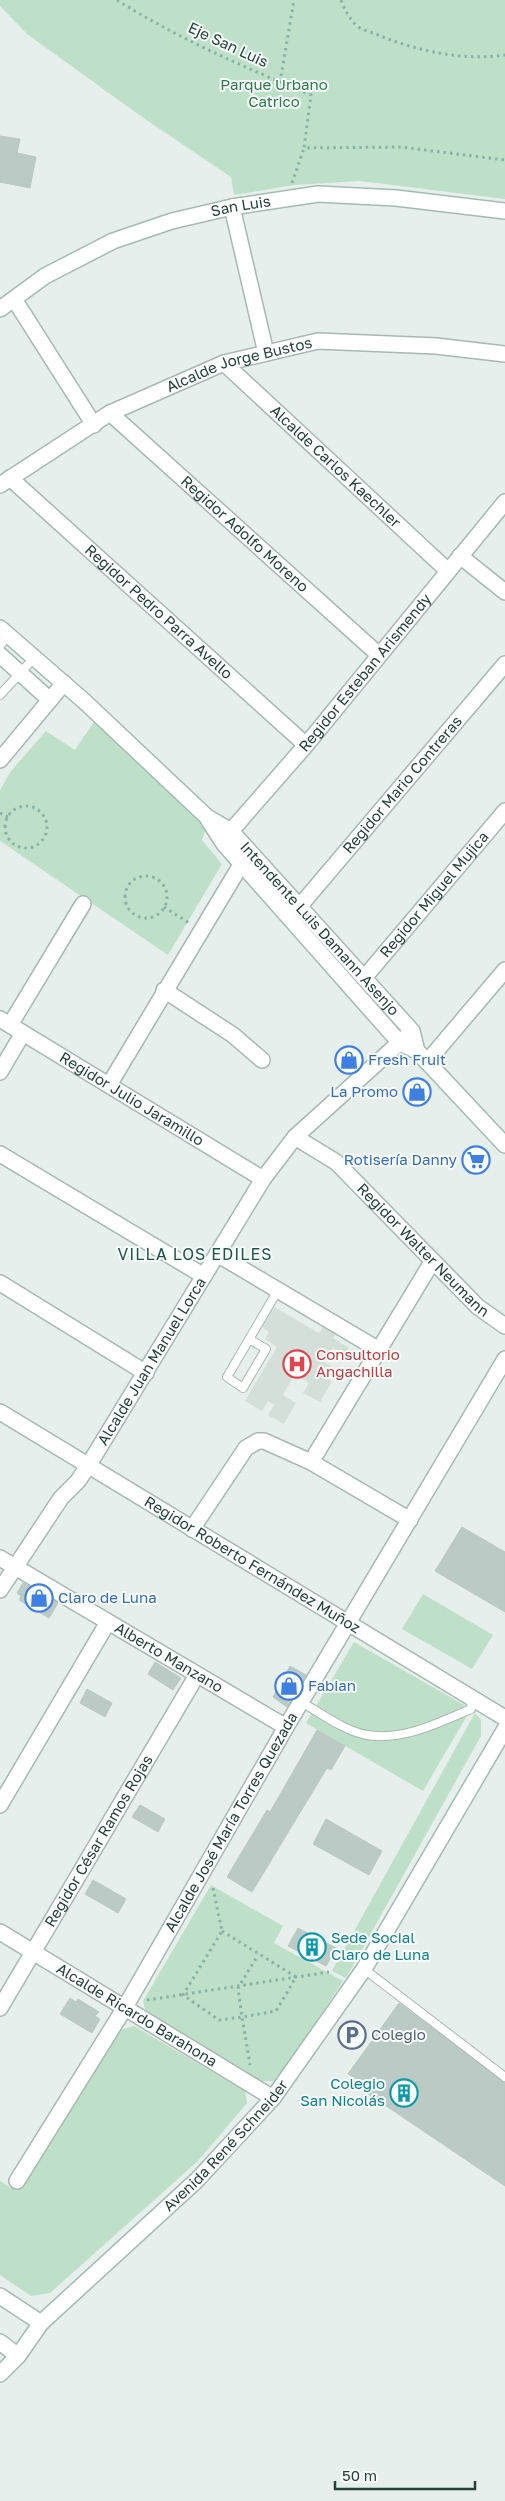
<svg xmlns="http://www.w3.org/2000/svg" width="505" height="2501" viewBox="0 0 505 2501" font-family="'Golos Text',sans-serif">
	<rect width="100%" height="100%" fill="#e6efeb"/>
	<path fill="#d4dfda" d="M274,1307L319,1333L323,1327L335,1335L333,1338L349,1348L344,1354L333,1348L324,1362L331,1366L324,1377L332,1381L320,1402L303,1393L309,1383L294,1375L283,1395L296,1403L284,1424L268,1415L274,1405L268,1401L262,1411L245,1401L277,1347L265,1339L269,1332L262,1327Z"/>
	<path fill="#bfe0c8" d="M0,0H505V199L360,181L295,185L234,195L231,177L142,117L27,34L0,6Z
		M94,722L208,822L202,840L222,864L168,955L0,841V790L11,771L46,731L75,750Z
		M423,1594L493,1635L472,1669L402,1629Z
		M354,1642L471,1709L423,1791L306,1723Z
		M475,1713L481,1720V1736L346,1978L332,1971Z
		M211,1885L283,1926L274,1943L343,1981L277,2081H259L146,2013L143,2001Z
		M134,2026L245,2091L247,2103L198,2161L50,2293L31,2296L0,2275V2181L16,2191L121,2030Z"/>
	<path fill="#bbcac4" stroke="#b8c9c2" d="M0,136L20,139L17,153L36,157L30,188L0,182Z
		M462,1527L505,1552V1612L435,1571Z
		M23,1583L58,1603L49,1618L19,1600L21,1596L17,1593Z
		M155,1662L181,1678L173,1690L148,1674Z
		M290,1666L306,1675L287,1707L273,1697Z
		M87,1689L112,1703L105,1717L80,1703Z
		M317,1730L345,1746L331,1770L327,1768L252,1892L227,1877L267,1810L270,1812Z
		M140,1805L165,1819L158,1832L132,1817Z
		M326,1819L382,1851L369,1875L313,1844Z
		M93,1880L126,1899L118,1913L85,1894Z
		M298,1928L336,1948L326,1966L288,1946Z
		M70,1998L76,2002L78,1999L99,2012L95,2016L100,2019L92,2033L60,2014Z
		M399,2003L505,2083V2186L358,2087L362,2082L348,2074Z"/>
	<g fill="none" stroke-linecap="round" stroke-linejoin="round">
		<g stroke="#a8b8b2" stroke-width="10">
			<path id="lane" d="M0,646L8,635
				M0,695L34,658
				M249,1339L266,1349L243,1388L227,1377L278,1290
				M301,1702C321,1713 344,1731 367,1735C403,1741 438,1723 471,1709L472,1698
				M364,1969L505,2077"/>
		</g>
		<g stroke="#a8b8b2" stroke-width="18">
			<g id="street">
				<path d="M232,207L266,353"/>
				<path d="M14,299L94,425"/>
				<path id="s1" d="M224,363L448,571"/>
				<path id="s2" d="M110,413L379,655"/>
				<path id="s3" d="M10,478L306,745"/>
				<path id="s4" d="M0,485L110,413L224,363L318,341L436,346L505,354"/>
				<path d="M460,556L505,592"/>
				<path d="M0,760L64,683"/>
				<path id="s5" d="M225,842L231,831L306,745L505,502"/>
				<path id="s6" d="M299,907L505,664"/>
				<path id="s7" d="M364,978L505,811"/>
				<path d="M164,990L233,1035L262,1060"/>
				<path id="s8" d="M0,1019L263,1179"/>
				<path d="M10,1025L83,904"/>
				<path d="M427,1062L505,970"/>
				<path d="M0,1072L23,1033"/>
				<path d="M109,1085L248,853"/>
				<path id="s9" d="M295,1137L336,1162L478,1307L505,1326"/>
				<path d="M0,1154L204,1276"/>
				<path d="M217,1254L379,1350"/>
				<path d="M0,1283L146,1373"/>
				<path id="s10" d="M0,1412L505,1718"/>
				<path d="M311,1462L432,1262"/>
				<path d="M192,1529L246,1448L258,1441H264L311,1462L410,1520"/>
				<path id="s11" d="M0,1558L286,1727"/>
				<path id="s12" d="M0,1590L61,1498L78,1481L88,1466L263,1179L295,1137L409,1034"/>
				<path d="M0,1805L108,1622"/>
				<path id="s13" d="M0,1932L273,2098"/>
				<path id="s14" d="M0,2008L197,1675"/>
				<path id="s15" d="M17,2181L124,2009L286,1727L505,1359"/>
			</g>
		</g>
		<g stroke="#a4bbb3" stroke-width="18">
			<g id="secondary">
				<path id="s16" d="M0,309L45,276L113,241L172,221L232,207L318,194L396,198L505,211"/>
				<path id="s17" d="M0,628L84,701L207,817L231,831L412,1031L417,1051"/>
				<path d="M0,655L50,700"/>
				<path d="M209,821L224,844L400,1043L417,1051L505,1145"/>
				<path d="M0,2296L41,2323"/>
				<path d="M0,2342L18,2356"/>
				<path id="s18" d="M0,2374L18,2356L41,2323L197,2180L273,2098L364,1969L505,1729"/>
			</g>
		</g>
		<path stroke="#86b3a5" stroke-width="3" stroke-dasharray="2.5 4" stroke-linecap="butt" d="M117,0C179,39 244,67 311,95L304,148L401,147L505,160
			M341,0C345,10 349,18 357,26C362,30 371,32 378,35C418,51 462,61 505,55
			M281,76L294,0
			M292,183L304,148
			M5 827a21 21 0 1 1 42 0a21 21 0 1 1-42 0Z
			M0,813L8,817
			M125 897a21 21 0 1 1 42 0a21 21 0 1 1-42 0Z
			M164,907L189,923
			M213,1888L222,1931L183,1995L219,2020L242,2017L238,1988L258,1955
			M222,1931L296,1977L276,2011L242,2017L250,2065
			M147,2000L329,1972"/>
		<use href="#lane" stroke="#fff" stroke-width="8"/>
		<use href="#street" stroke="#fff" stroke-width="15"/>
		<use href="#secondary" stroke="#fff" stroke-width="15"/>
	</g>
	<defs>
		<g id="shop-ring" transform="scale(1.4375)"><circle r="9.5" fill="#f7fbf9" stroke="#3f7fe0" stroke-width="1.5"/><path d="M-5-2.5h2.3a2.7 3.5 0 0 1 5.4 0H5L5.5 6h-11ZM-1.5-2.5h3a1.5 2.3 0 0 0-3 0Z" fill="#3f7fe0"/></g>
		<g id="supermarket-ring" transform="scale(1.4375)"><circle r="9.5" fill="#f7fbf9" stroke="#3f7fe0" stroke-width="1.5"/><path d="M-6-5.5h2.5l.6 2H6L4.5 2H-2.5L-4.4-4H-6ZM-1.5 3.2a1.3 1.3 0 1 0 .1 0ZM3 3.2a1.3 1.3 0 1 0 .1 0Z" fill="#3f7fe0"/></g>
		<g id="hospital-ring" transform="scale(1.4375)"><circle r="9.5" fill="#f7fbf9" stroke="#e0444e" stroke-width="1.5"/><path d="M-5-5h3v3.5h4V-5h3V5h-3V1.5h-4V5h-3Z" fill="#e0444e"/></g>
		<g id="building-ring" transform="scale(1.4375)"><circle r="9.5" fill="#f7fbf9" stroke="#0f9aa8" stroke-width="1.5"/><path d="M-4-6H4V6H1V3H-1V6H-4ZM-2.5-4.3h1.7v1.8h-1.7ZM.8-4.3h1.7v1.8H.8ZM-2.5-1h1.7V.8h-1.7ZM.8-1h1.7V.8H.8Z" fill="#0f9aa8"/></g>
		<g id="parking-ring" transform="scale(1.4375)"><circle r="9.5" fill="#f7fbf9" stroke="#5c6f8a" stroke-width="1.5"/><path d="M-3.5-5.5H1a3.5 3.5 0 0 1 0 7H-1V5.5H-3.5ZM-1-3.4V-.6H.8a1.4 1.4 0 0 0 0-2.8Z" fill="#5c6f8a"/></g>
	</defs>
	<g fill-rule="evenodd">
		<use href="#shop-ring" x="349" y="1060"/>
		<use href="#shop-ring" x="417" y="1092"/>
		<use href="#supermarket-ring" x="476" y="1160"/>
		<use href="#hospital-ring" x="297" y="1364"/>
		<use href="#shop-ring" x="39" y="1598"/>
		<use href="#shop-ring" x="289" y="1686"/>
		<use href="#building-ring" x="312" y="1947"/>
		<use href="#parking-ring" x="352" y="2035"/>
		<use href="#building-ring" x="404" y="2093"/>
	</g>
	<g text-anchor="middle" stroke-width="4" stroke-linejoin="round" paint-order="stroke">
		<g font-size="15" fill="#24423a" stroke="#f7fbf9">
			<text transform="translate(228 45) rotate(25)" y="5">Eje San Luis</text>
			<text dy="5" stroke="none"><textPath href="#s16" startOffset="265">San Luis</textPath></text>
			<text dy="5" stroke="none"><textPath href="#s4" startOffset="270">Alcalde Jorge Bustos</textPath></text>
			<text dy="5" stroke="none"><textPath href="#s1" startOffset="152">Alcalde Carlos Kaechler</textPath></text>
			<text dy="5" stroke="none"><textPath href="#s2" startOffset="181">Regidor Adolfo Moreno</textPath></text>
			<text dy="5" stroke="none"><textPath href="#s3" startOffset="200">Regidor Pedro Parra Avello</textPath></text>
			<text dy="5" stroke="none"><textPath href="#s5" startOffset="220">Regidor Esteban Arismendy</textPath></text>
			<text dy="5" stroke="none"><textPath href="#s6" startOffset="160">Regidor Mario Contreras</textPath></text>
			<text dy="5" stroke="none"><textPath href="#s7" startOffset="109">Regidor Miguel Mujica</textPath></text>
			<text dy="5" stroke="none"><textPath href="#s17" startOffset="440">Intendente Luis Damann Asenjo</textPath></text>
			<text dy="5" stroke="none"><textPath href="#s8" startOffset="154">Regidor Julio Jaramillo</textPath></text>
			<text dy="5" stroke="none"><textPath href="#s9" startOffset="172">Regidor Walter Neumann</textPath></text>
			<text dy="5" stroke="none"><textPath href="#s12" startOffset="275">Alcalde Juan Manuel Lorca</textPath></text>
			<text dy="5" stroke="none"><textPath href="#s10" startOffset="295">Regidor Roberto Fernández Muñoz</textPath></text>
			<text dy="5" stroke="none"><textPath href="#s11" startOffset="196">Alberto Manzano</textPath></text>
			<text dy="5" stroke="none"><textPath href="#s15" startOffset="418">Alcalde José María Torres Quezada</textPath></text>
			<text dy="5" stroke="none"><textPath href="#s14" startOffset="194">Regidor César Ramos Rojas</textPath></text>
			<text dy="5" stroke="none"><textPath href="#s13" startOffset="160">Alcalde Ricardo Barahona</textPath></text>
			<text dy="5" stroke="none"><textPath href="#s18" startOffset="322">Avenida René Schneider</textPath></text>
		</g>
		<g font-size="15" fill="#2d7a4b" stroke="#f7fbf9">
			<text x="274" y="90">Parque Urbano<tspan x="274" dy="17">Catrico</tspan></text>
		</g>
		<g font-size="15" fill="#366cbe" stroke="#f7fbf9" text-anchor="start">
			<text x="368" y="1065">Fresh Fruit</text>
			<text x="398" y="1097" text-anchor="end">La Promo</text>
			<text x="457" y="1165" text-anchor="end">Rotisería Danny</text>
			<text x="58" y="1603">Claro de Luna</text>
			<text x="308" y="1691">Fabian</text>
		</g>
		<g font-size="15" fill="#be3a42" stroke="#f7fbf9" text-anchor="start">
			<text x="316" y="1360">Consultorio<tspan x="316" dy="17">Angachilla</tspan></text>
		</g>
		<g font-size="15" fill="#0d838f" stroke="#f7fbf9" text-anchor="start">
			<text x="331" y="1943">Sede Social<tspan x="331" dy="17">Claro de Luna</tspan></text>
			<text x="385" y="2089" text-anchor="end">Colegio<tspan x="385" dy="17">San Nicolás</tspan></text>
		</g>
		<g font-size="15" fill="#4e5e75" stroke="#f7fbf9" text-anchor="start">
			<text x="371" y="2040">Colegio</text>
		</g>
		<g font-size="16" letter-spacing="1" fill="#1f5548" stroke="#f7fbf9">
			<text x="195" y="1260">VILLA LOS EDILES</text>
		</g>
	</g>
	<path d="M335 2481v8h140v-8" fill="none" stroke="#24423a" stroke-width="2.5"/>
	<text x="342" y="2481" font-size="15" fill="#24423a" stroke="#f7fbf9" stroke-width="4" paint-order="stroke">50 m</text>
</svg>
